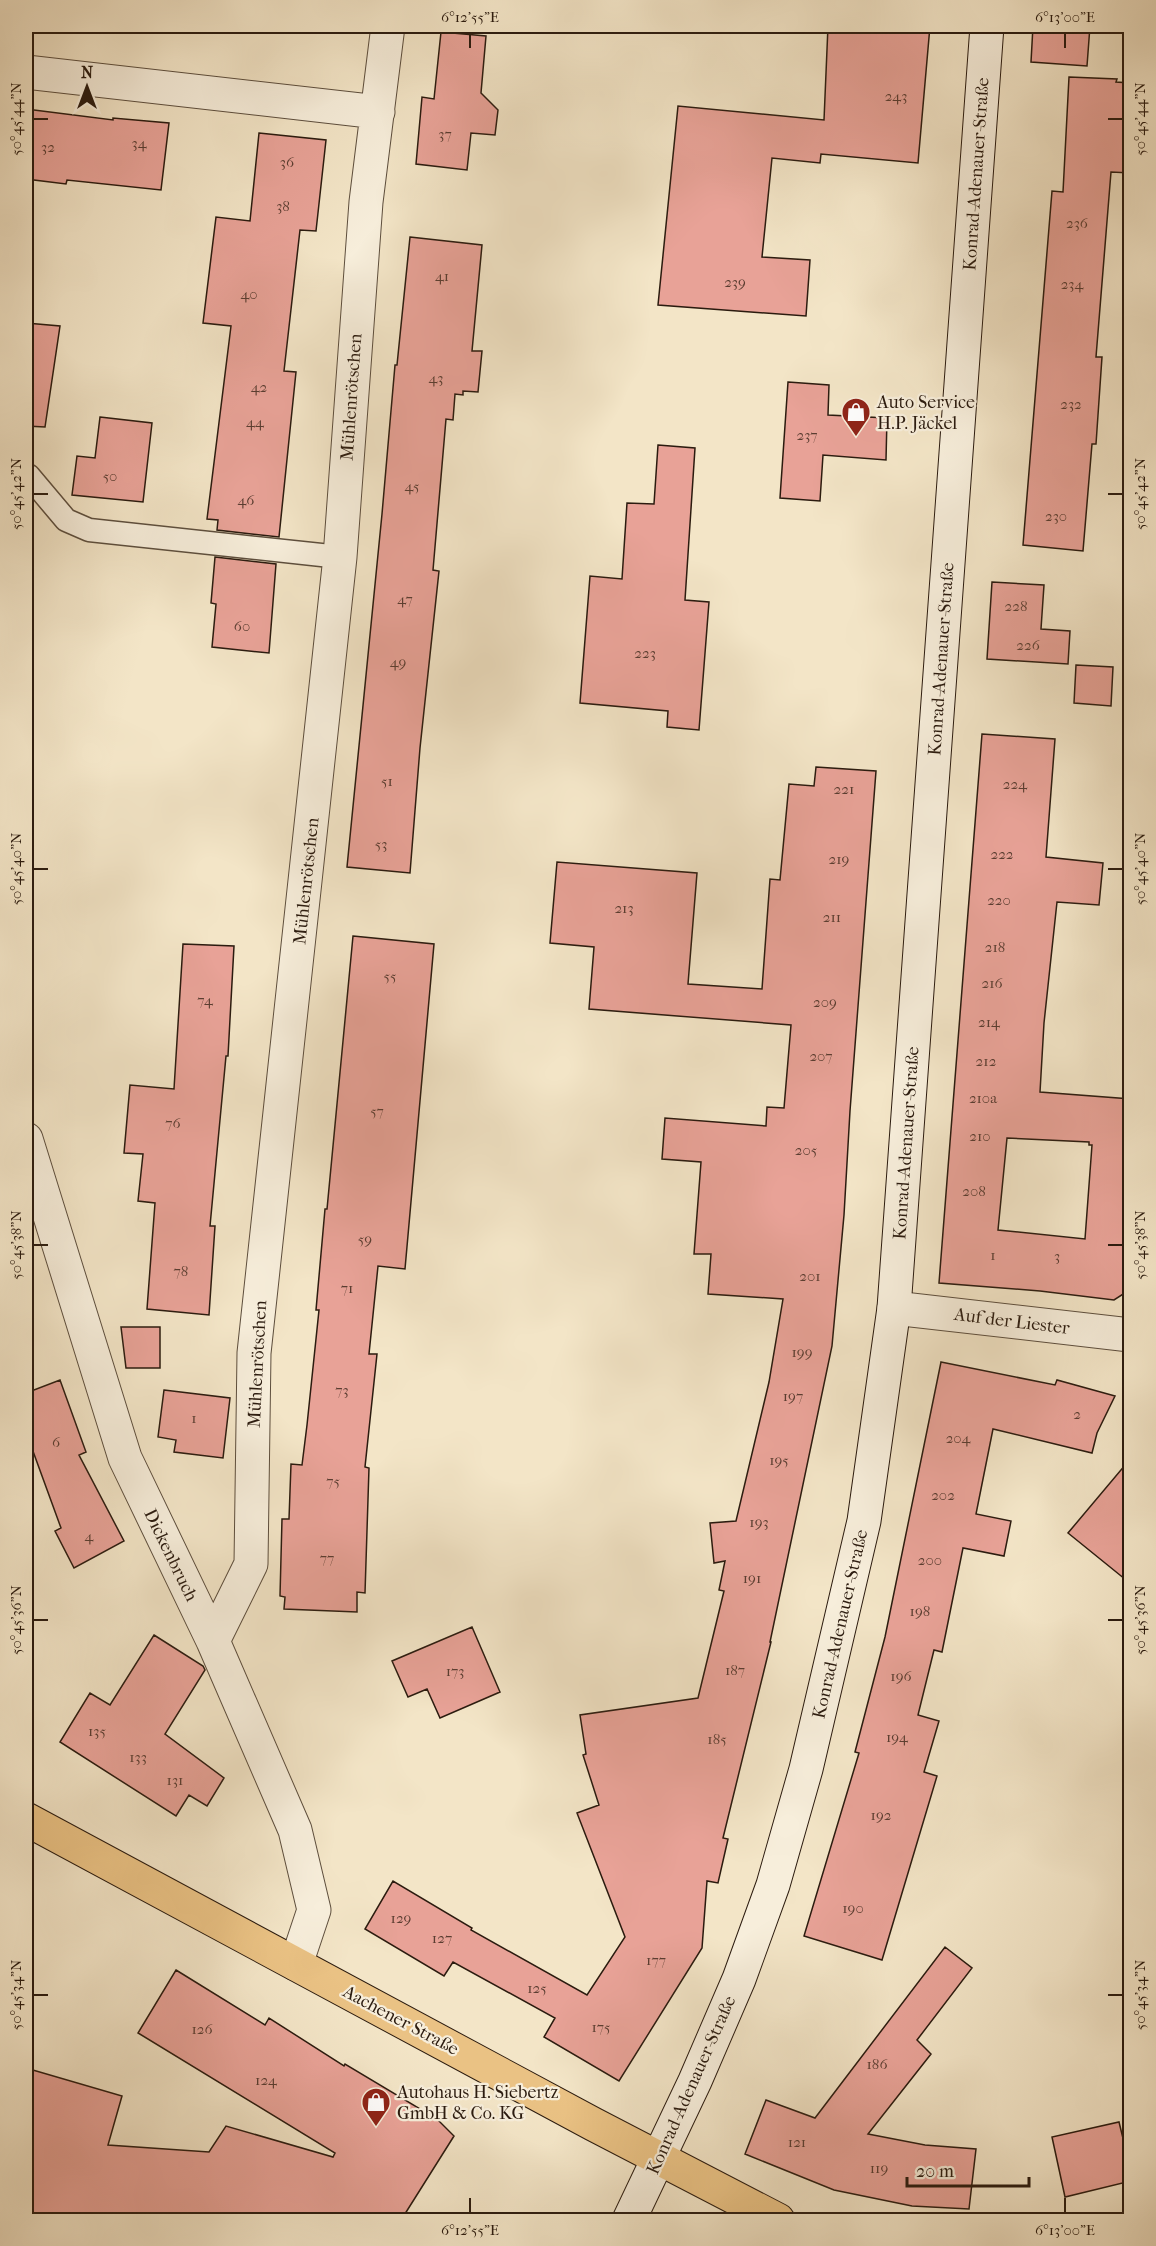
<svg xmlns="http://www.w3.org/2000/svg" width="1156" height="2246" viewBox="0 0 1156 2246" font-family="'IM FELL French Canon',serif">
	<rect width="100%" height="100%" fill="#f3e5c7"/>
	<filter id="stains"><feTurbulence type="fractalNoise" baseFrequency=".00333" numOctaves="4"/><feColorMatrix values="0 0 0 0 .2 0 0 0 0 .09 0 0 0 0 .02 0 0 0 .5 -.17"/></filter>
	<radialGradient id="worn" r=".72"><stop offset=".6" stop-color="#630" stop-opacity="0"/><stop offset="1" stop-color="#630" stop-opacity=".3"/></radialGradient>
	<path fill="#e8a297" stroke="#2b1b0f" stroke-width="1.5" fill-rule="evenodd" d="M828,26H930L918,163L821,154L820,163L772,158L762,257L810,260L806,316L658,305L678,106L824,120Z
		M1033,26H1090L1087,66L1031,62Z
		M441,32L486,36L481,93L498,110L495,135L471,133L467,170L416,164L422,97L434,99Z
		M1069,77L1117,79L1116,82L1131,83V173L1111,172L1096,357H1102L1096,444H1092L1083,551L1023,545L1052,191L1063,192Z
		M26,109L113,120V118L169,123L161,190L67,180L66,184L26,179Z
		M259,133L326,140L316,231L300,230L284,371L296,372L279,537L217,530L218,520L207,519L231,326L203,323L216,217L250,221Z
		M410,237L482,245L472,351H482L478,392L463,391V395L455,394L453,420L446,419L433,570L439,571L420,748L410,873L347,867L382,514L395,365H397Z
		M26,323L60,326L45,427L26,426Z
		M788,382L829,385L828,415L887,418L886,460L823,455L820,501L780,498Z
		M100,417L152,423L143,502L72,495L77,456L95,458Z
		M658,445L695,448L685,600L709,602L699,730L667,727L668,711L580,703L590,576L622,579L627,503L654,504Z
		M215,557L276,564L269,653L212,647L216,604L211,603Z
		M992,582L1044,585L1041,629L1070,631L1068,664L987,659Z
		M1076,665L1113,667L1111,706L1074,703Z
		M982,734L1055,739L1046,857L1103,863L1099,905L1057,902L1044,1023L1040,1092L1131,1099V1130L1124,1204L1131,1205V1289L1114,1300L1040,1291L939,1283ZM1007,1138L1089,1142V1145H1092L1085,1239L998,1230Z
		M816,767L876,771L850,1111L844,1215L832,1346L770,1642H771L723,1838L728,1839L718,1883L707,1881L702,1948L619,2081L544,2037L555,2018L453,1962L444,1976L365,1929L393,1881L472,1928L471,1930L587,1995L625,1937L577,1813L599,1805L583,1755L586,1754L580,1715L698,1698L724,1591L719,1590L725,1561L714,1563L710,1523L736,1521L769,1382L783,1299L708,1294L711,1254H694L701,1162L662,1159L665,1118L766,1126L767,1107L784,1108L791,1025L589,1009L594,947L550,943L557,862L697,873L688,984L762,989L770,879L780,880L789,784L814,786Z
		M353,936L434,944L405,1269L378,1266L369,1354H377L365,1467L369,1468L365,1593L357,1592V1612L284,1609L285,1597L280,1596L282,1519H289L291,1464L302,1465L307,1425L319,1310H316L325,1209H327Z
		M183,944L234,946L228,1056H226L210,1226H215L209,1315L147,1309L155,1203L138,1201L143,1154L124,1153L130,1085L174,1089Z
		M121,1327H160V1368H126Z
		M941,1362L1055,1385L1057,1380L1115,1396L1097,1433L1092,1453L993,1429L976,1514L1011,1521L1004,1556L963,1548L942,1652L934,1650L918,1715L939,1721L924,1772L937,1776L882,1960L804,1936L859,1753L855,1752L885,1637Z
		M60,1380L86,1452L79,1455L124,1541L74,1568L55,1531L61,1528L26,1432V1393Z
		M164,1390L230,1398L223,1458L174,1452L176,1440L158,1437Z
		M1131,1458V1584L1068,1533Z
		M472,1627L500,1692L440,1718L427,1689L408,1697L392,1661Z
		M154,1635L203,1666L205,1670L165,1734L224,1778L207,1806L189,1795L176,1816L60,1742L90,1693L110,1705Z
		M945,1947L972,1968L917,2040L931,2054L868,2134L925,2145L976,2149L969,2209L912,2206L834,2190L745,2154L766,2100L815,2118Z
		M176,1970L265,2025L269,2018L344,2066L345,2064L437,2119L454,2136L403,2217L392,2220H26V2068L122,2096L108,2145L209,2152L226,2126L333,2157L335,2153L138,2033Z
		M1119,2122L1131,2171V2181L1065,2197L1052,2137Z"/>
	<g fill="none" stroke-linecap="round" stroke-linejoin="round">
		<g stroke="#5d4e3d" stroke-width="25">
			<path id="lane" d="M29,476L66,520L89,530L340,557"/>
		</g>
		<g stroke="#5d4e3d" stroke-width="35">
			<path id="street" d="M26,72L378,112
				M26,1139L125,1458L213,1641L295,1830L314,1910L296,1964
				M894,1308L1130,1335
				M213,1641L251,1564L254,1353L340,557L366,202L388,26"/>
		</g>
		<g stroke="#2b1b0f" stroke-width="35">
			<path id="secondary" d="M629,2220L695,2081L739,1979L773,1885L806,1769L864,1521L894,1308L987,26"/>
		</g>
		<g stroke="#2b1b0f" stroke-width="35">
			<path id="primary" d="M26,1819L593,2124L778,2220"/>
		</g>
		<use href="#lane" stroke="#f7eedb" stroke-width="22"/>
		<use href="#street" stroke="#f7eedb" stroke-width="33"/>
		<use href="#secondary" stroke="#f7eedb" stroke-width="33"/>
		<use href="#primary" stroke="#eac284" stroke-width="33"/>
	</g>
	<path fill="none" stroke="#2b1b0f" stroke-width="2" d="M470,33V48M1065,33V48M33,119H48M1108,119H1123M33,494H48M1108,494H1123M33,869H48M1108,869H1123M33,1245H48M1108,1245H1123M33,1620H48M1108,1620H1123M33,1995H48M1108,1995H1123M470,2198V2213M1065,2198V2213"/>
	<defs>
		<g id="shop-pin" transform="scale(1.5)"><path d="M0 17L-7.5 6A9.5 9.5 0 1 1 7.5 6Z" fill="#8f2418" stroke="#f7eedb"/><path d="M-5-2.5h2.3a2.7 3.5 0 0 1 5.4 0H5L5.5 6h-11ZM-1.5-2.5h3a1.5 2.3 0 0 0-3 0Z" fill="#fff"/></g>
	</defs>
	<g fill-rule="evenodd">
		<use href="#shop-pin" x="856" y="412"/>
		<use href="#shop-pin" x="376" y="2102"/>
	</g>
	<g text-anchor="middle" stroke-width="4.5" stroke-linejoin="round" paint-order="stroke">
		<g font-size="15" fill="#5a3d31">
			<text x="896" y="101">243</text>
			<text x="445" y="139">37</text>
			<text x="139" y="148">34</text>
			<text x="48" y="152">32</text>
			<text x="287" y="167">36</text>
			<text x="283" y="211">38</text>
			<text x="1077" y="228">236</text>
			<text x="442" y="281">41</text>
			<text x="735" y="287">239</text>
			<text x="1072" y="289">234</text>
			<text x="249" y="299">40</text>
			<text x="436" y="383">43</text>
			<text x="259" y="392">42</text>
			<text x="1071" y="409">232</text>
			<text x="255" y="427">44</text>
			<text x="807" y="440">237</text>
			<text x="110" y="481">50</text>
			<text x="412" y="491">45</text>
			<text x="246" y="505">46</text>
			<text x="1056" y="521">230</text>
			<text x="405" y="604">47</text>
			<text x="1016" y="611">228</text>
			<text x="242" y="631">60</text>
			<text x="1028" y="650">226</text>
			<text x="645" y="658">223</text>
			<text x="398" y="667">49</text>
			<text x="387" y="786">51</text>
			<text x="1015" y="789">224</text>
			<text x="844" y="794">221</text>
			<text x="381" y="849">53</text>
			<text x="1002" y="859">222</text>
			<text x="839" y="864">219</text>
			<text x="999" y="905">220</text>
			<text x="624" y="913">213</text>
			<text x="832" y="922">211</text>
			<text x="995" y="952">218</text>
			<text x="390" y="981">55</text>
			<text x="992" y="988">216</text>
			<text x="205" y="1005">74</text>
			<text x="825" y="1007">209</text>
			<text x="989" y="1027">214</text>
			<text x="821" y="1061">207</text>
			<text x="986" y="1066">212</text>
			<text x="983" y="1103">210a</text>
			<text x="377" y="1116">57</text>
			<text x="173" y="1128">76</text>
			<text x="980" y="1141">210</text>
			<text x="806" y="1155">205</text>
			<text x="974" y="1196">208</text>
			<text x="365" y="1244">59</text>
			<text x="993" y="1260">1</text>
			<text x="1057" y="1261">3</text>
			<text x="181" y="1276">78</text>
			<text x="810" y="1281">201</text>
			<text x="347" y="1293">71</text>
			<text x="802" y="1357">199</text>
			<text x="342" y="1395">73</text>
			<text x="793" y="1401">197</text>
			<text x="1077" y="1419">2</text>
			<text x="194" y="1423">1</text>
			<text x="958" y="1443">204</text>
			<text x="56" y="1447">6</text>
			<text x="779" y="1465">195</text>
			<text x="333" y="1486">75</text>
			<text x="943" y="1500">202</text>
			<text x="759" y="1527">193</text>
			<text x="89" y="1541">4</text>
			<text x="327" y="1563">77</text>
			<text x="930" y="1565">200</text>
			<text x="752" y="1583">191</text>
			<text x="920" y="1616">198</text>
			<text x="735" y="1675">187</text>
			<text x="455" y="1676">173</text>
			<text x="901" y="1681">196</text>
			<text x="97" y="1736">135</text>
			<text x="897" y="1742">194</text>
			<text x="717" y="1744">185</text>
			<text x="138" y="1762">133</text>
			<text x="175" y="1785">131</text>
			<text x="881" y="1820">192</text>
			<text x="853" y="1913">190</text>
			<text x="401" y="1923">129</text>
			<text x="442" y="1943">127</text>
			<text x="656" y="1965">177</text>
			<text x="537" y="1993">125</text>
			<text x="601" y="2032">175</text>
			<text x="202" y="2034">126</text>
			<text x="877" y="2069">186</text>
			<text x="266" y="2085">124</text>
			<text x="797" y="2147">121</text>
			<text x="879" y="2173">119</text>
		</g>
		<g font-size="18" fill="#2b1b0f" stroke="#f7eedb">
			<text transform="translate(976 174) rotate(-86)" y="6">Konrad-Adenauer-Straße</text>
			<text transform="translate(351 397) rotate(-86)" y="6">Mühlenrötschen</text>
			<text transform="translate(941 659) rotate(-86)" y="6">Konrad-Adenauer-Straße</text>
			<text transform="translate(306 881) rotate(-84)" y="6">Mühlenrötschen</text>
			<text transform="translate(906 1143) rotate(-86)" y="6">Konrad-Adenauer-Straße</text>
			<text transform="translate(1012 1321) rotate(7)" y="6">Auf der Liester</text>
			<text transform="translate(257 1364) rotate(-87)" y="6">Mühlenrötschen</text>
			<text transform="translate(171 1555) rotate(64)" y="6">Dickenbruch</text>
			<text transform="translate(840 1624) rotate(-77)" y="6">Konrad-Adenauer-Straße</text>
			<text transform="translate(401 2020) rotate(28)" y="6">Aachener Straße</text>
			<text transform="translate(691 2085) rotate(-66)" y="6">Konrad-Adenauer-Straße</text>
		</g>
		<g font-size="18" fill="#2b1b0f" stroke="#f7eedb" text-anchor="start">
			<text x="877" y="408">Auto Service<tspan x="877" dy="21">H.P. Jäckel</tspan></text>
			<text x="397" y="2098">Autohaus H. Siebertz<tspan x="397" dy="21">GmbH &amp; Co. KG</tspan></text>
		</g>
	</g>
	<rect width="1156" height="2246" fill="none" stroke="#f3e5c7" stroke-width="66"/>
	<g transform="translate(87 87)" stroke="#f7eedb" stroke-width="4.5" paint-order="stroke">
	<path d="M0-4.5L10 22L0 15L-10 22Z" fill="#2b1b0f"/>
	<text y="-9" font-size="16" font-weight="bold" text-anchor="middle" fill="#2b1b0f">N</text>
	</g>
	<path d="M907 2177v9h122v-9" fill="none" stroke="#2b1b0f" stroke-width="3"/>
	<text x="916" y="2177" font-size="18" fill="#2b1b0f" stroke="#f7eedb" stroke-width="4.5" paint-order="stroke">20 m</text>
	<rect x="33" y="33" width="1090" height="2180" fill="none" stroke="#2b1b0f" stroke-width="2"/>
	<g font-size="15" text-anchor="middle" fill="#2b1b0f">
		<text x="470" y="22">6°12'55"E</text>
		<text x="1065" y="22">6°13'00"E</text>
		<text transform="translate(16 119) rotate(-90)" y="5">50°45'44"N</text>
		<text transform="translate(1140 119) rotate(-90)" y="5">50°45'44"N</text>
		<text transform="translate(16 494) rotate(-90)" y="5">50°45'42"N</text>
		<text transform="translate(1140 494) rotate(-90)" y="5">50°45'42"N</text>
		<text transform="translate(16 869) rotate(-90)" y="5">50°45'40"N</text>
		<text transform="translate(1140 869) rotate(-90)" y="5">50°45'40"N</text>
		<text transform="translate(16 1245) rotate(-90)" y="5">50°45'38"N</text>
		<text transform="translate(1140 1245) rotate(-90)" y="5">50°45'38"N</text>
		<text transform="translate(16 1620) rotate(-90)" y="5">50°45'36"N</text>
		<text transform="translate(1140 1620) rotate(-90)" y="5">50°45'36"N</text>
		<text transform="translate(16 1995) rotate(-90)" y="5">50°45'34"N</text>
		<text transform="translate(1140 1995) rotate(-90)" y="5">50°45'34"N</text>
		<text x="470" y="2235">6°12'55"E</text>
		<text x="1065" y="2235">6°13'00"E</text>
	</g>
	<rect width="100%" height="100%" filter="url(#stains)"/>
	<rect width="100%" height="100%" fill="url(#worn)"/>
</svg>
